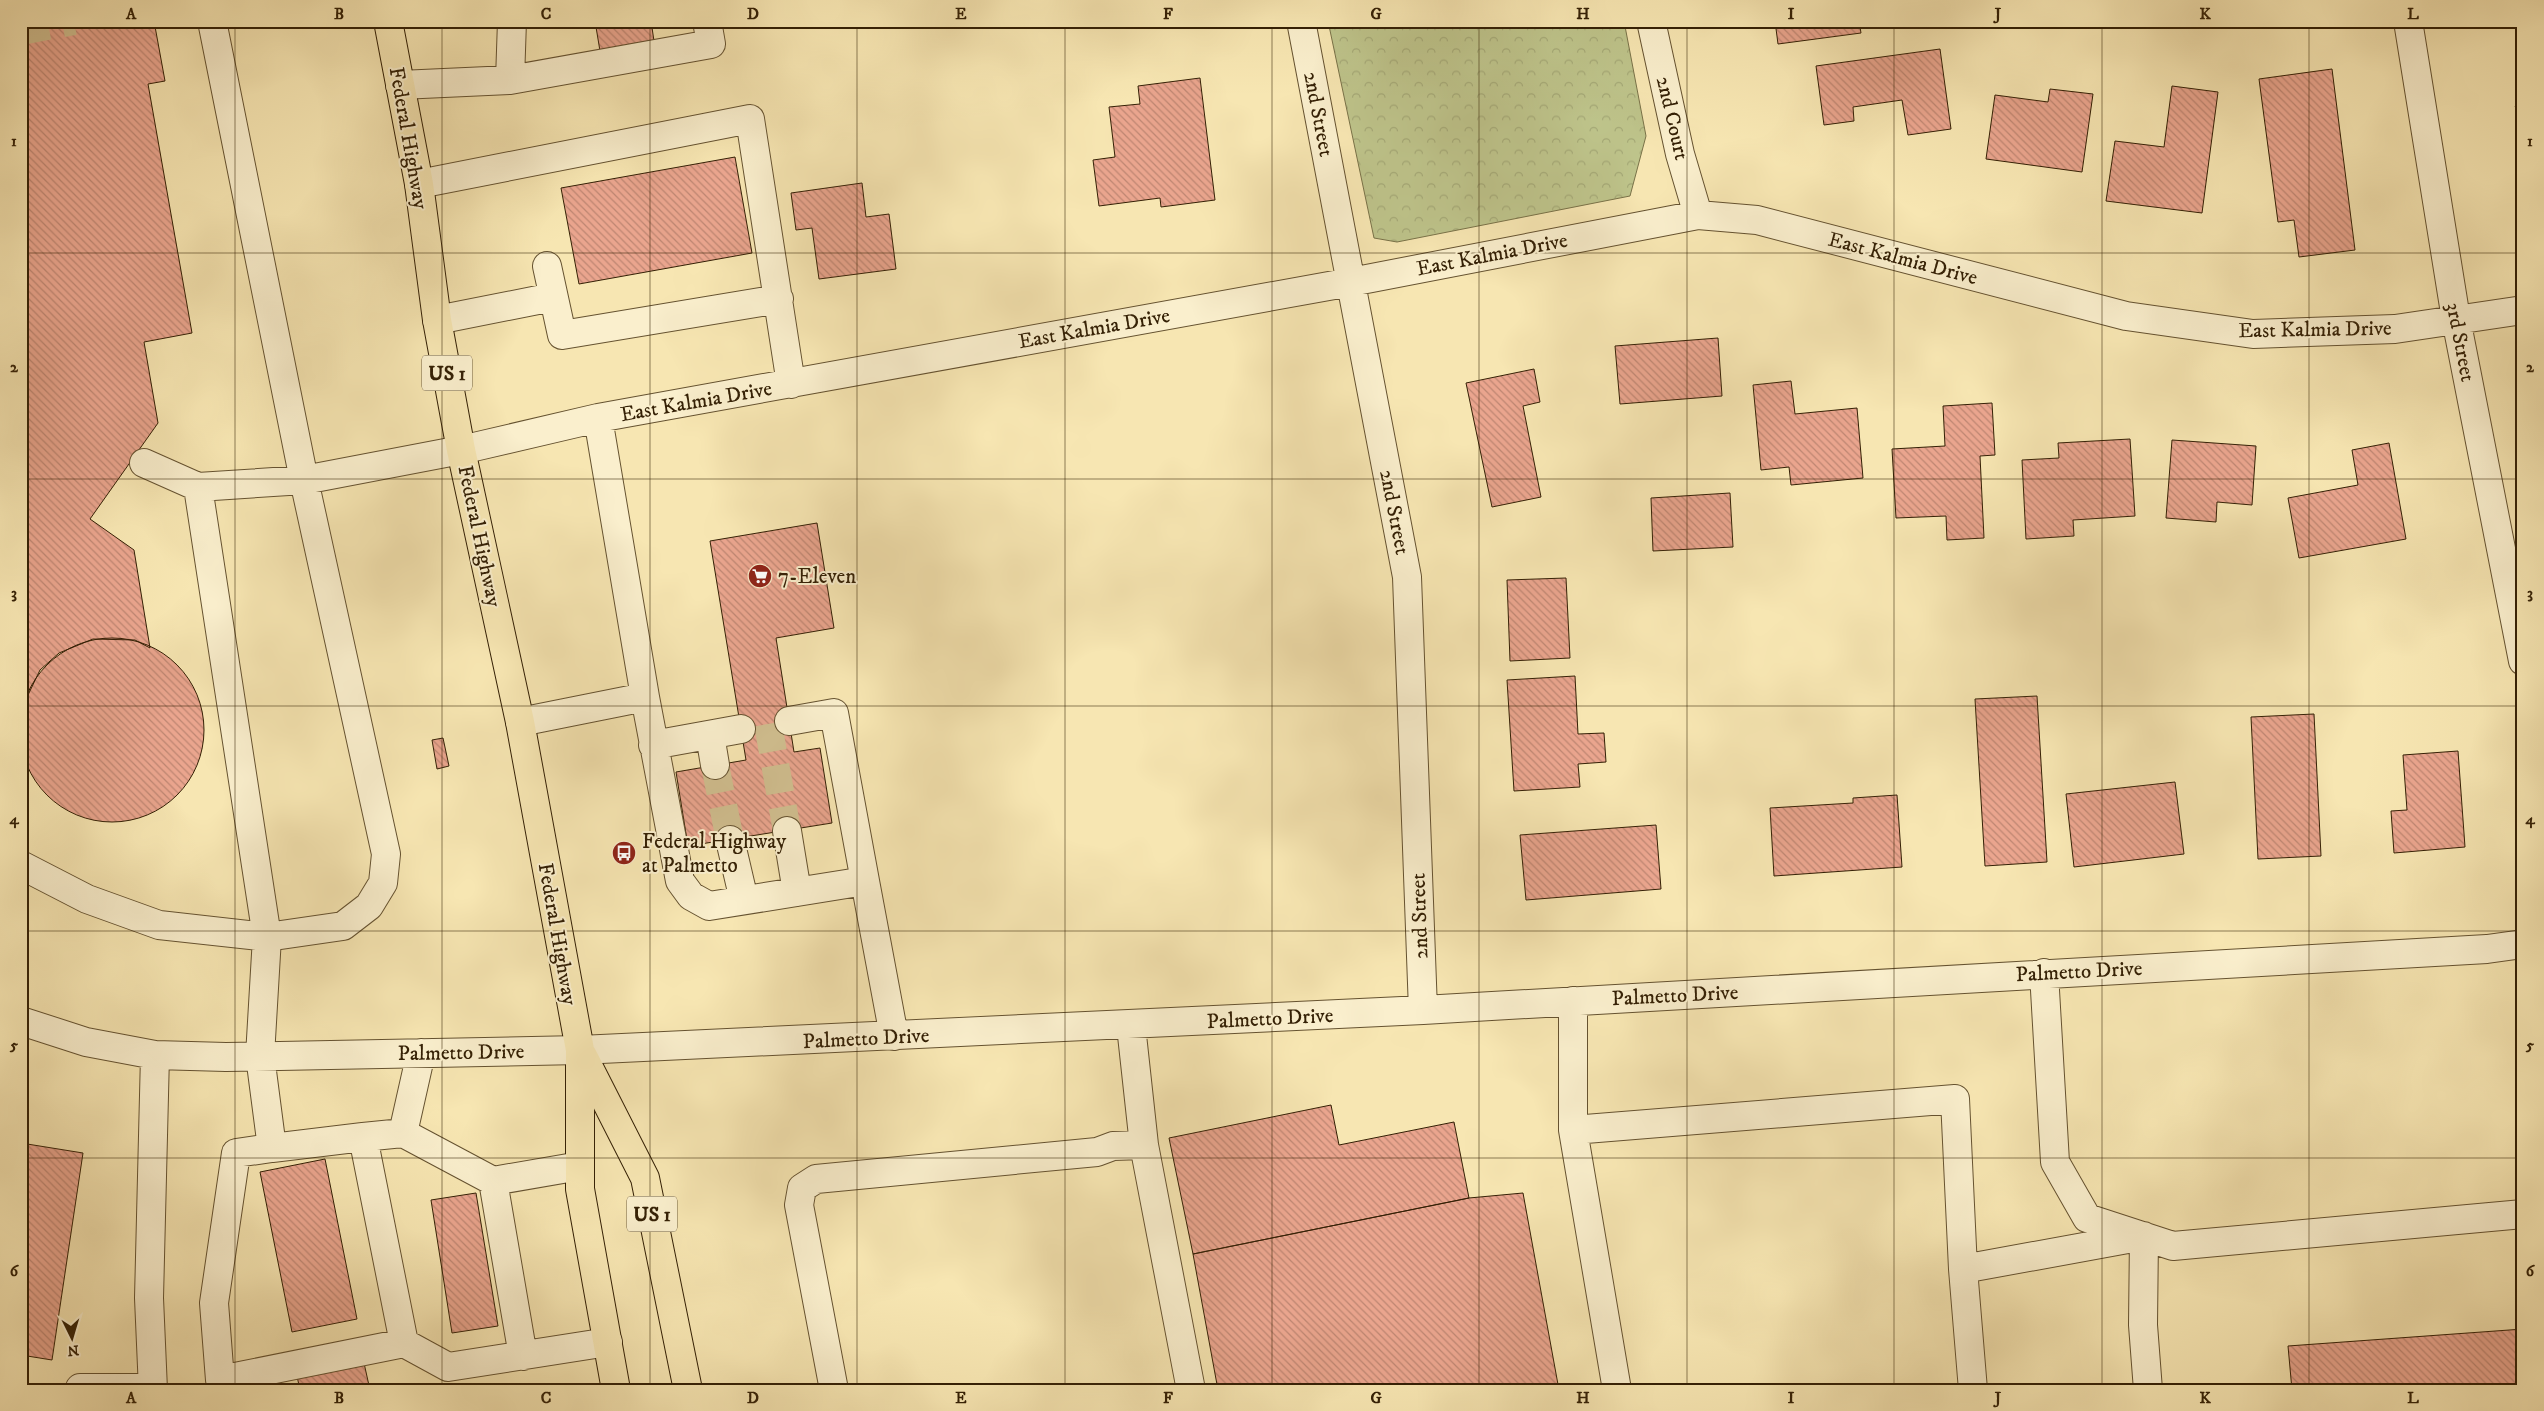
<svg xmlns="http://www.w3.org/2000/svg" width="2544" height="1411" viewBox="0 0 2544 1411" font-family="'IM FELL DW Pica',serif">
	<defs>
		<pattern id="park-crowns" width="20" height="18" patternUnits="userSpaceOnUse" patternTransform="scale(1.25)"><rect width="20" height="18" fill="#bec48b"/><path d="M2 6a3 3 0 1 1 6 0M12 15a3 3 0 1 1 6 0" fill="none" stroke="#a4a876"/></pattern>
		<pattern id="building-back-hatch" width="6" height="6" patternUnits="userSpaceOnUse" patternTransform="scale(1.25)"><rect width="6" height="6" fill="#eaa58e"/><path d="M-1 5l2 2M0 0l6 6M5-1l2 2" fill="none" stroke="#be8672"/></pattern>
	</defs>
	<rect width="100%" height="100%" fill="#f7e6b2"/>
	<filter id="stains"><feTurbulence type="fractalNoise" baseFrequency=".004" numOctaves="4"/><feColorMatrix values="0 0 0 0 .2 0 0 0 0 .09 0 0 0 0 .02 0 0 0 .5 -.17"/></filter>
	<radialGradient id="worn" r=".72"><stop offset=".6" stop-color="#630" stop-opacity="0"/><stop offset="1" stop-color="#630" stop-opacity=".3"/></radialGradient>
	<path fill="url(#park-crowns)" stroke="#797248" d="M1328,21H1624L1646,136L1630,196L1397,242L1374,238Z"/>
	<path fill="url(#building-back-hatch)" stroke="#342005" d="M21,21H154L165,81L148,84L192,333L144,342L158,423L90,519L134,550L150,648L135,640L93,639L59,653L40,670L28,695L21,691Z
		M595,21H651L654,41L600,51Z
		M1775,21H1859L1861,33L1778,44Z
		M1940,49L1951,129L1908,135L1902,100L1853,107L1854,121L1824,125L1816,66Z
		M2332,69L2355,250L2299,257L2294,220L2278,222L2259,79Z
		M1200,78L1215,200L1161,207L1160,198L1099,206L1093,160L1115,157L1109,107L1140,104L1138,86Z
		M2172,86L2218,92L2202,213L2106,201L2115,141L2164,147Z
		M2050,89L2093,94L2082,172L1986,159L1995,95L2048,102Z
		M2523,94V111L2515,107Z
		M735,157L752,253L579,284L561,188Z
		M862,183L866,217L889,214L896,269L819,279L812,228L796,230L791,193Z
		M1718,338L1722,396L1620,404L1615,346Z
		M1534,369L1540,402L1523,406L1541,497L1492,507L1466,383Z
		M1791,381L1795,414L1857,408L1863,478L1791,485L1789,467L1761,470L1753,385Z
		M1992,403L1995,455L1980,456L1984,538L1947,540L1946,516L1896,518L1892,449L1945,446L1943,406Z
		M2130,439L2135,516L2073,520L2074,536L2026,539L2022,460L2059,458L2058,443Z
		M2172,440L2256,446L2252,505L2217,502L2216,522L2166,518Z
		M2389,443L2406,539L2299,558L2288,498L2358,485L2352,450Z
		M1730,493L1733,547L1653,551L1651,498Z
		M817,523L834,628L776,638L794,752L820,748L832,823L688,846L676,772L746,760L710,541Z
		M1566,578L1570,658L1510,661L1507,580Z
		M20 730a92 92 0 1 1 184 0a92 92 0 1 1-184 0Z
		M1575,676L1578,734L1604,733L1606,762L1578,764L1580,787L1514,791L1507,680Z
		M2037,696L2047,862L1985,866L1975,699Z
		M2314,714L2321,856L2258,859L2251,717Z
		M443,738L449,766L437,769L432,740Z
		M2458,751L2465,847L2394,853L2391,811L2407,810L2403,755Z
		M2175,782L2184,854L2074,867L2066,794Z
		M1897,795L1902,867L1774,876L1770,808L1853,803V798Z
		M1656,825L1661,889L1526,900L1520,835Z
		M1331,1105L1339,1145L1454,1122L1469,1198L1193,1254L1169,1138Z
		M21,1143L83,1153L52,1360L21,1355Z
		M325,1159L357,1319L292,1332L260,1172Z
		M476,1193L498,1326L452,1333L431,1200Z
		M1523,1193L1559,1390H1218L1193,1254L1469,1198Z
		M2523,1329V1390H2292L2288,1346Z
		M364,1363L370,1390H300L297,1376Z"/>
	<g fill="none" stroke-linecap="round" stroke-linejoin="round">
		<path stroke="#d0be8f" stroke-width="28" stroke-dasharray="28 14" stroke-linecap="butt" d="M21,31L74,21
			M768,724L787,831
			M715,765L730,840"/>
		<g stroke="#655230" stroke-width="30">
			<path id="minor" d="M212,21L304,480L386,854L383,883L369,906L343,926L267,937L260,1056L272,1148L236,1153L214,1303L220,1380L404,1343L448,1367L608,1342
				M1301,21L1407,577L1423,1010
				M1651,21L1680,154L1698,215
				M2408,21L2456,319L2523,661
				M510,80L711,44L707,21
				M400,85L510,80L512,21
				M419,184L750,119L791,384
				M547,266L562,335L779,299
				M437,320L553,297
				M144,463L198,487
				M645,697L680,881L691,896L709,906L865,881L894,1036
				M789,721L834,713L865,881
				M520,722L645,697L598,418
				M710,735L715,765
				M653,745L741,729
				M787,831L797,892
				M730,840L744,900
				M21,865L87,899L159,925L267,937L198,487L304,480L461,450L598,418L1351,282L1698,215L1757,220L2126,316L2253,334L2395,329L2523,310
				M2044,973L2055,1162L2087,1218L2173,1246L2523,1214
				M1573,1001V1130L1617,1390
				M21,1021L86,1042L155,1055L226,1057L580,1050L1423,1010L2487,949L2523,944
				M1131,1026L1144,1145L1191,1390
				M1573,1130L1955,1099L1963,1269L1973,1390
				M403,1133L493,1181L523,1356
				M272,1148L363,1137
				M493,1181L580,1166
				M1963,1269L2144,1236L2143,1325L2148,1390
				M404,1343L363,1137L403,1133L421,1053
				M80,1390V1388H153
				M153,1390L149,1298L155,1055
				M834,1390L799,1205L802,1188L816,1179L1097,1152L1113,1146L1144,1145"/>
		</g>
		<g stroke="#342005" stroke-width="30">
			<path id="major" d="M388,21L419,184L437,320L461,450L520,722L580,1050V1189L616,1390
				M583,1056L645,1178L688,1390"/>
		</g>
		<use href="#minor" stroke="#faefcd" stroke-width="28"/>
		<use href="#major" stroke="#f7e6b2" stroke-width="28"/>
	</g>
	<path fill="none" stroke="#342005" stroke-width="1" stroke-opacity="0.55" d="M235,21V1390M442,21V1390M650,21V1390M857,21V1390M1065,21V1390M1272,21V1390M1479,21V1390M1687,21V1390M1894,21V1390M2102,21V1390M2309,21V1390M21,253H2523M21,479H2523M21,706H2523M21,931H2523M21,1158H2523"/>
	<defs>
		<g id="supermarket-disc" transform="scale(1.25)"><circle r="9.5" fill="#8f2418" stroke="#faefcd"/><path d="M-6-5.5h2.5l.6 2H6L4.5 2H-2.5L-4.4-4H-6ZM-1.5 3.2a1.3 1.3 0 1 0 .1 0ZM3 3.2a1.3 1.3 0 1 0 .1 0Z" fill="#fff"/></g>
		<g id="bus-disc" transform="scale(1.25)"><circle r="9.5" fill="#8f2418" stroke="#faefcd"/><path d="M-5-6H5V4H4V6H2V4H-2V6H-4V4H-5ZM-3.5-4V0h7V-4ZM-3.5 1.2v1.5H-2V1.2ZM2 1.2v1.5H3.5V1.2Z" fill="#fff"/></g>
	</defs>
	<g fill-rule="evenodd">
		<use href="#supermarket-disc" x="760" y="576"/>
		<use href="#bus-disc" x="624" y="853"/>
	</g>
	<g text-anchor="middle" stroke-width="4" stroke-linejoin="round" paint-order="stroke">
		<g fill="#faefcd" stroke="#6f5e41" stroke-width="1">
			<rect x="422" y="355.5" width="50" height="35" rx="4"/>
			<rect x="627" y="1196.5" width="50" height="35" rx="4"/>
		</g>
		<g font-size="20" font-weight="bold" fill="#342005">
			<text x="447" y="380">US 1</text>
			<text x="652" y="1221">US 1</text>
		</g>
		<g font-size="21" fill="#342005" stroke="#faefcd">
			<text transform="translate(1319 114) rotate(79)" y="7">2nd Street</text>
			<text transform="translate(1673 118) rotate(77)" y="7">2nd Court</text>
			<text transform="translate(409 138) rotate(80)" y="7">Federal Highway</text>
			<text transform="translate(1492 254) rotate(-11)" y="7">East Kalmia Drive</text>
			<text transform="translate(1903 258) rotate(15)" y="7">East Kalmia Drive</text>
			<text transform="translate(1094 328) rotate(-10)" y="7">East Kalmia Drive</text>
			<text transform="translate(2315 329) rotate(-1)" y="7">East Kalmia Drive</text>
			<text transform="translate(2461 342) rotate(79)" y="7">3rd Street</text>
			<text transform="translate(696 401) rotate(-10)" y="7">East Kalmia Drive</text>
			<text transform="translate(1395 512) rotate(79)" y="7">2nd Street</text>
			<text transform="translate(480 536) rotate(78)" y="7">Federal Highway</text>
			<text transform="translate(1419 916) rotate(-92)" y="7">2nd Street</text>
			<text transform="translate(558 934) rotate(80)" y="7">Federal Highway</text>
			<text transform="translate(2079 971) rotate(-3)" y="7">Palmetto Drive</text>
			<text transform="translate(1675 995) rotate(-3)" y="7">Palmetto Drive</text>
			<text transform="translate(1270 1018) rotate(-3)" y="7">Palmetto Drive</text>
			<text transform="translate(866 1038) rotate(-3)" y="7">Palmetto Drive</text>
			<text transform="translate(461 1052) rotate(-1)" y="7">Palmetto Drive</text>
		</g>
		<g font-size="21" fill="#342005" stroke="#faefcd" text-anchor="start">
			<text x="778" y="583">7-Eleven</text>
			<text x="642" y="848">Federal Highway<tspan x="642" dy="24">at Palmetto</tspan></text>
		</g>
	</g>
	<rect width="2544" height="1411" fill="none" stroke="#f7e6b2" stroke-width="55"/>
	<g transform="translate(72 1338) rotate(175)" stroke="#faefcd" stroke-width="4" paint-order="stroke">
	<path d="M0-4L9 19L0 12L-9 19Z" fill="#342005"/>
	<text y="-8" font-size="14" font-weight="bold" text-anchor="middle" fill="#342005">N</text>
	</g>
	<rect x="28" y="28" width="2488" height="1356" fill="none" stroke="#342005" stroke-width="2"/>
	<g font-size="16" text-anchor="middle" font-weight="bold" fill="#342005">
		<text x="131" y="19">A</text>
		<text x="339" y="19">B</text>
		<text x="546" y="19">C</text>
		<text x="753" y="19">D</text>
		<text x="961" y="19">E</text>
		<text x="1168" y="19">F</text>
		<text x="1376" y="19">G</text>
		<text x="1583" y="19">H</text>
		<text x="1791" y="19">I</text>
		<text x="1998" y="19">J</text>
		<text x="2205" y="19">K</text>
		<text x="2413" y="19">L</text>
		<text x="14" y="146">1</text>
		<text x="2530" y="146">1</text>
		<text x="14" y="372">2</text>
		<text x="2530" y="372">2</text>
		<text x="14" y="598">3</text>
		<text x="2530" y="598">3</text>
		<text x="14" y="824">4</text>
		<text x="2530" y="824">4</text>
		<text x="14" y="1050">5</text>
		<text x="2530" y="1050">5</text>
		<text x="14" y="1276">6</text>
		<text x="2530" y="1276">6</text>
		<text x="131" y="1403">A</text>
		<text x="339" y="1403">B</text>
		<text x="546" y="1403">C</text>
		<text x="753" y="1403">D</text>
		<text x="961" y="1403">E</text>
		<text x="1168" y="1403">F</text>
		<text x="1376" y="1403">G</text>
		<text x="1583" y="1403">H</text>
		<text x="1791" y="1403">I</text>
		<text x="1998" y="1403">J</text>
		<text x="2205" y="1403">K</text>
		<text x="2413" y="1403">L</text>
	</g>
	<rect width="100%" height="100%" filter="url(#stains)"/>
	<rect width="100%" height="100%" fill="url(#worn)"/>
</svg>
